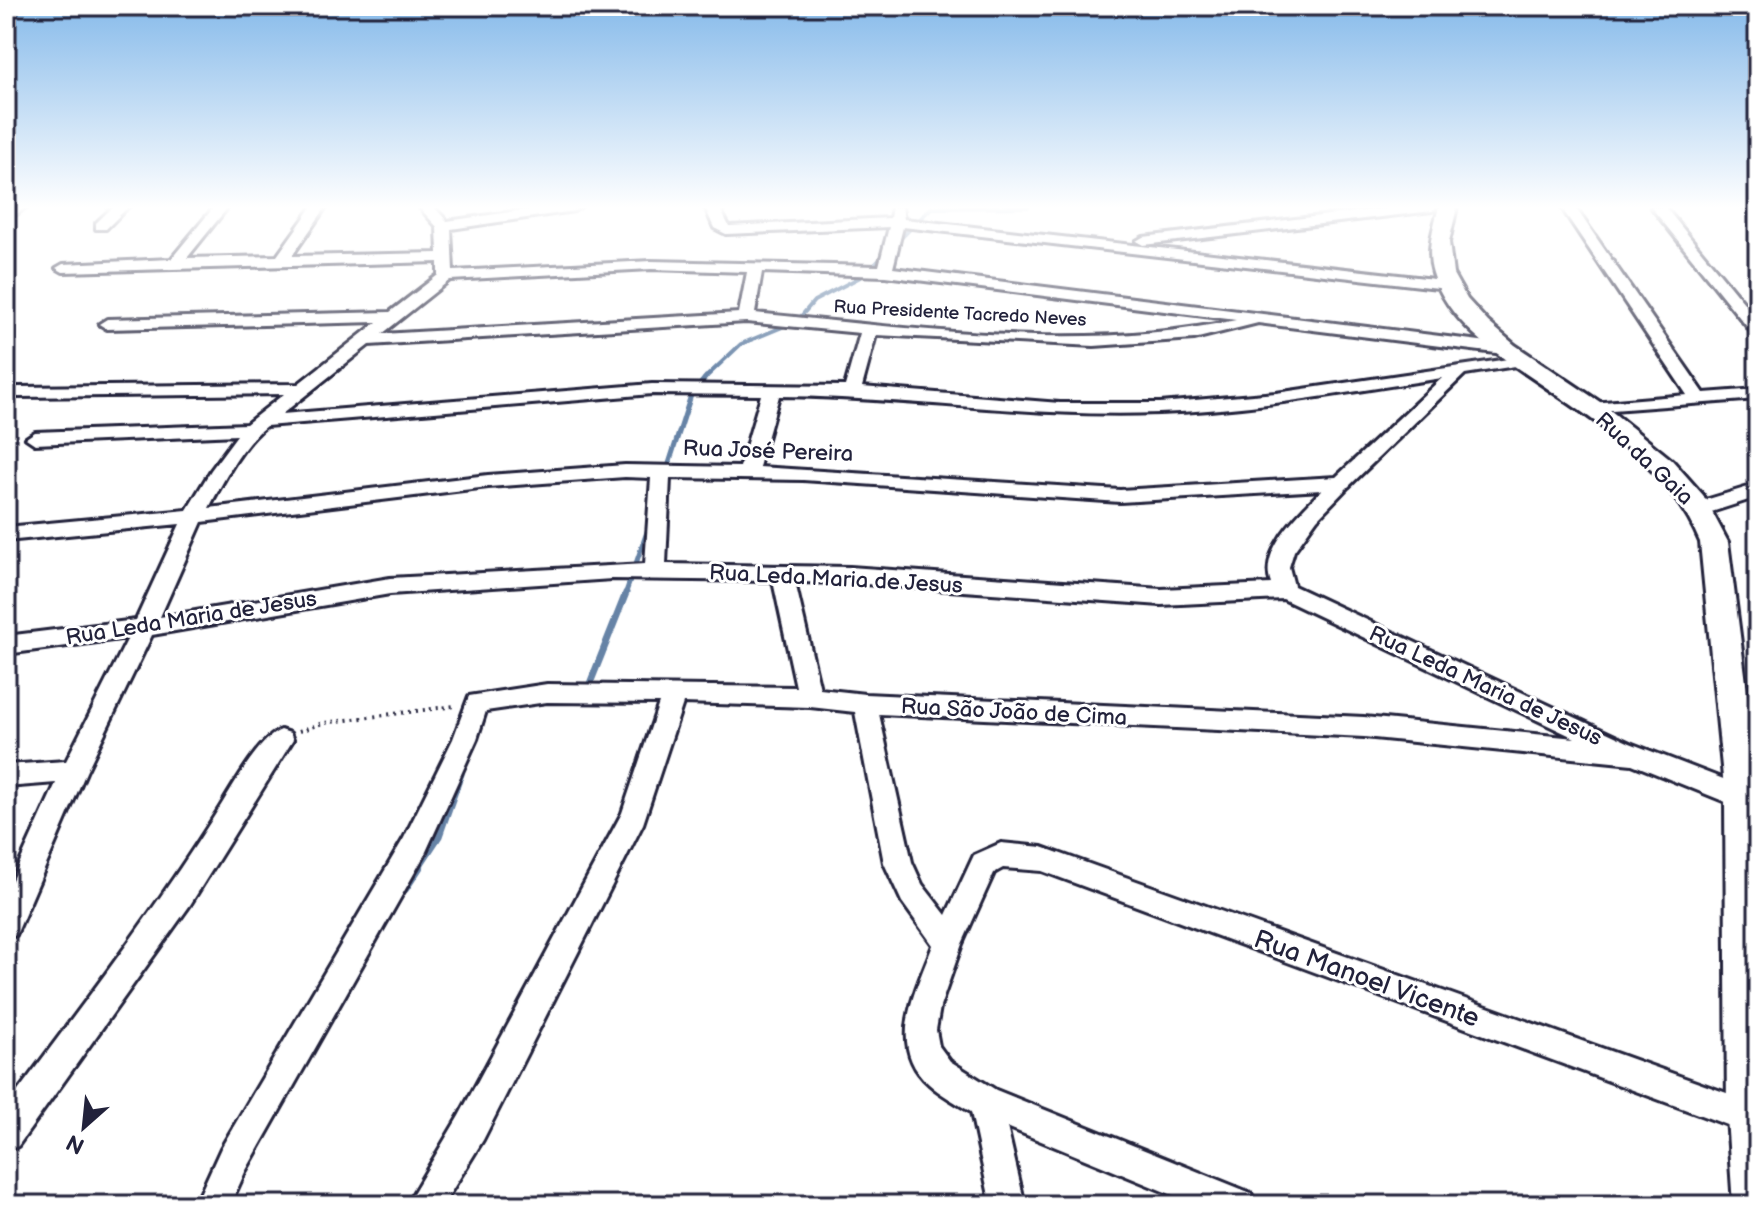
<svg xmlns="http://www.w3.org/2000/svg" width="1764" height="1211" viewBox="0 0 1764 1211" font-family="'Balsamiq Sans',sans-serif">
	<rect width="100%" height="100%" fill="#fff"/>
	<filter id="ink" filterUnits="userSpaceOnUse"><feTurbulence type="fractalNoise" baseFrequency=".0125" numOctaves="2"/><feDisplacementMap in="SourceGraphic" scale="16" xChannelSelector="R" yChannelSelector="G"/><feConvolveMatrix kernelMatrix="1 2 1 2 8 2 1 2 1" color-interpolation-filters="sRGB"/></filter>
	<g filter="url(#ink)">
		<g fill="none" stroke-linecap="round" stroke-linejoin="round">
			<path stroke="#6683a6" stroke-width="4" d="M894,245L931,208L1028,207
				M704,379L741,344L797,321L814,301L866,274L886,253"/>
			<path stroke="#6683a6" stroke-width="5" d="M666,473L691,395L706,377
				M625,595L649,526"/>
			<path stroke="#6683a6" stroke-width="7" d="M587,691L626,593
				M418,868L439,836L461,774"/>
			<path stroke="#6683a6" stroke-width="8" d="M405,889L420,866"/>
			<g stroke="#22223b" stroke-width="6">
				<path id="minor" d="M11,207H26L6,222V211Z
					M113,207H128L106,229H96V223Z
					M214,207H228L187,258L277,256L312,207H326L292,256L438,253L437,227L419,207H434L447,221L545,207H581L574,211L451,229L453,271L651,261L879,266L889,227L726,234L714,228L705,207H719L729,226L890,218L892,207H902L904,219L1452,281L1455,284L1447,289L903,227L893,268L1504,344L1512,349L1504,354L1258,323L1194,339L1094,346L876,335L862,387L1060,403H1160L1276,393L1522,357L1524,361L1522,365L1465,374L1348,487L1317,519L1294,551L1289,567L1294,586L1630,743L1752,790L1756,798L1752,806L1743,809L1632,764L1364,737L879,714L912,862L922,884L946,915L974,855L1001,843L1042,847L1749,1101L1758,1104V1130L1749,1133L1042,871L1003,868L994,873L962,944L940,1007L936,1030L939,1046L950,1061L996,1090L1251,1193L1256,1205H1197L1007,1127L1025,1205H991L971,1112C957,1103 941,1095 929,1084C885,1046 917,988 933,945L902,902L884,863L855,712L810,707L683,703L643,824L483,1140L443,1205H406L459,1116L622,813L659,703L547,702L486,711L477,739L424,856L245,1172L230,1205H195L221,1148L404,838L453,739L469,696L547,684L796,687L773,581L612,579L390,594L152,635L86,772L16,935L6,939V893L56,783L6,787V765L66,761L128,638L6,654V636L136,620L180,524L6,541V527L187,510L211,470L237,435L35,444L26,438L35,432L246,424L284,394L18,397L9,392L18,387L298,384L377,322L107,329L99,324L107,319L390,312L438,275V262L63,272L56,268L63,264L171,259ZM651,269L747,272L739,313L382,334L450,280ZM762,272L885,276L1236,320C1083,353 909,328 755,313ZM746,322L860,333L845,386L652,384L282,414L369,345ZM1442,378L1336,477L1120,490L759,467L779,396C906,397 1032,418 1159,413C1254,410 1348,392 1442,378ZM652,394L761,395L740,467L625,465L488,475L209,508C224,480 241,446 266,426ZM625,477L651,478L645,564L390,578L160,617L202,522L488,487ZM670,478L803,480L1120,502L1322,490C1300,512 1258,550 1271,584L1161,589L850,567L666,564ZM795,582L850,583L1161,605L1283,599L1575,738L1364,717L865,694L820,689Z
					M1396,207H1439L1432,211L1143,245L1136,241L1143,237Z
					M1561,207H1575L1704,393L1758,389V399L1586,412L1583,408L1586,404L1592,403L1687,395Z
					M1651,207H1665L1758,320V335L1752,333Z
					M1743,207H1758V219Z
					M1758,484V497L1699,516L1689,509L1692,504Z
					M281,730L290,733L293,740L190,905L18,1146L6,1151V1107C78,1011 151,916 215,815C229,794 258,738 281,730Z"/>
			</g>
			<g stroke="#22223b" stroke-width="6">
				<path id="secondary" d="M1439,207H1457L1449,242L1453,274L1467,299L1488,322L1515,345L1600,402L1672,460L1703,495L1728,542L1758,776V1205H1733L1727,1117L1725,798L1700,542C1673,477 1614,433 1557,395C1513,364 1449,329 1433,273C1426,250 1433,229 1439,207Z"/>
			</g>
			<path stroke="#22223b" stroke-width="4" stroke-dasharray="2 5" stroke-linecap="butt" d="M299,731L323,723L455,706"/>
			<use href="#minor" fill="#fff" fill-rule="evenodd"/>
			<use href="#secondary" fill="#fff" fill-rule="evenodd"/>
		</g>
	</g>
	<linearGradient id="sky" x2="0" y2="1"><stop stop-color="#86baea"/><stop offset="0.55" stop-color="#fff"/><stop offset="1" stop-color="#fff" stop-opacity="0"/></linearGradient>
	<rect width="1764" height="377" fill="url(#sky)"/>
	<g text-anchor="middle" stroke-width="6" stroke-linejoin="round" paint-order="stroke">
		<g font-size="18" fill="#22223b" stroke="#fff">
			<text transform="translate(960 313) rotate(3)" y="6">Rua Presidente Tacredo Neves</text>
		</g>
		<g font-size="22" fill="#22223b" stroke="#fff">
			<text transform="translate(768 450) rotate(2)" y="8">Rua José Pereira</text>
			<text transform="translate(1645 458) rotate(43)" y="8">Rua da Gaia</text>
			<text transform="translate(836 578) rotate(3)" y="8">Rua Leda Maria de Jesus</text>
			<text transform="translate(191 617) rotate(-9)" y="8">Rua Leda Maria de Jesus</text>
			<text transform="translate(1486 685) rotate(25)" y="8">Rua Leda Maria de Jesus</text>
			<text transform="translate(1014 711) rotate(3)" y="8">Rua São João de Cima</text>
		</g>
		<g font-size="26" fill="#22223b" stroke="#fff">
			<text transform="translate(1367 978) rotate(20)" y="9">Rua Manoel Vicente</text>
		</g>
	</g>
	<rect width="1764" height="1211" fill="none" stroke="#fff" stroke-width="32"/>
	<rect x="16" y="16" width="1732" height="1179" fill="none" stroke="#22223b" stroke-width="3" filter="url(#ink)"/>
	<g transform="translate(84 1127) rotate(207)" stroke="#ffffff" stroke-width="6" paint-order="stroke">
	<path d="M0-6L14 30L0 20L-14 30Z" fill="#22223b"/>
	<text y="-12" font-size="22" font-weight="bold" text-anchor="middle" fill="#22223b">N</text>
	</g>
</svg>
